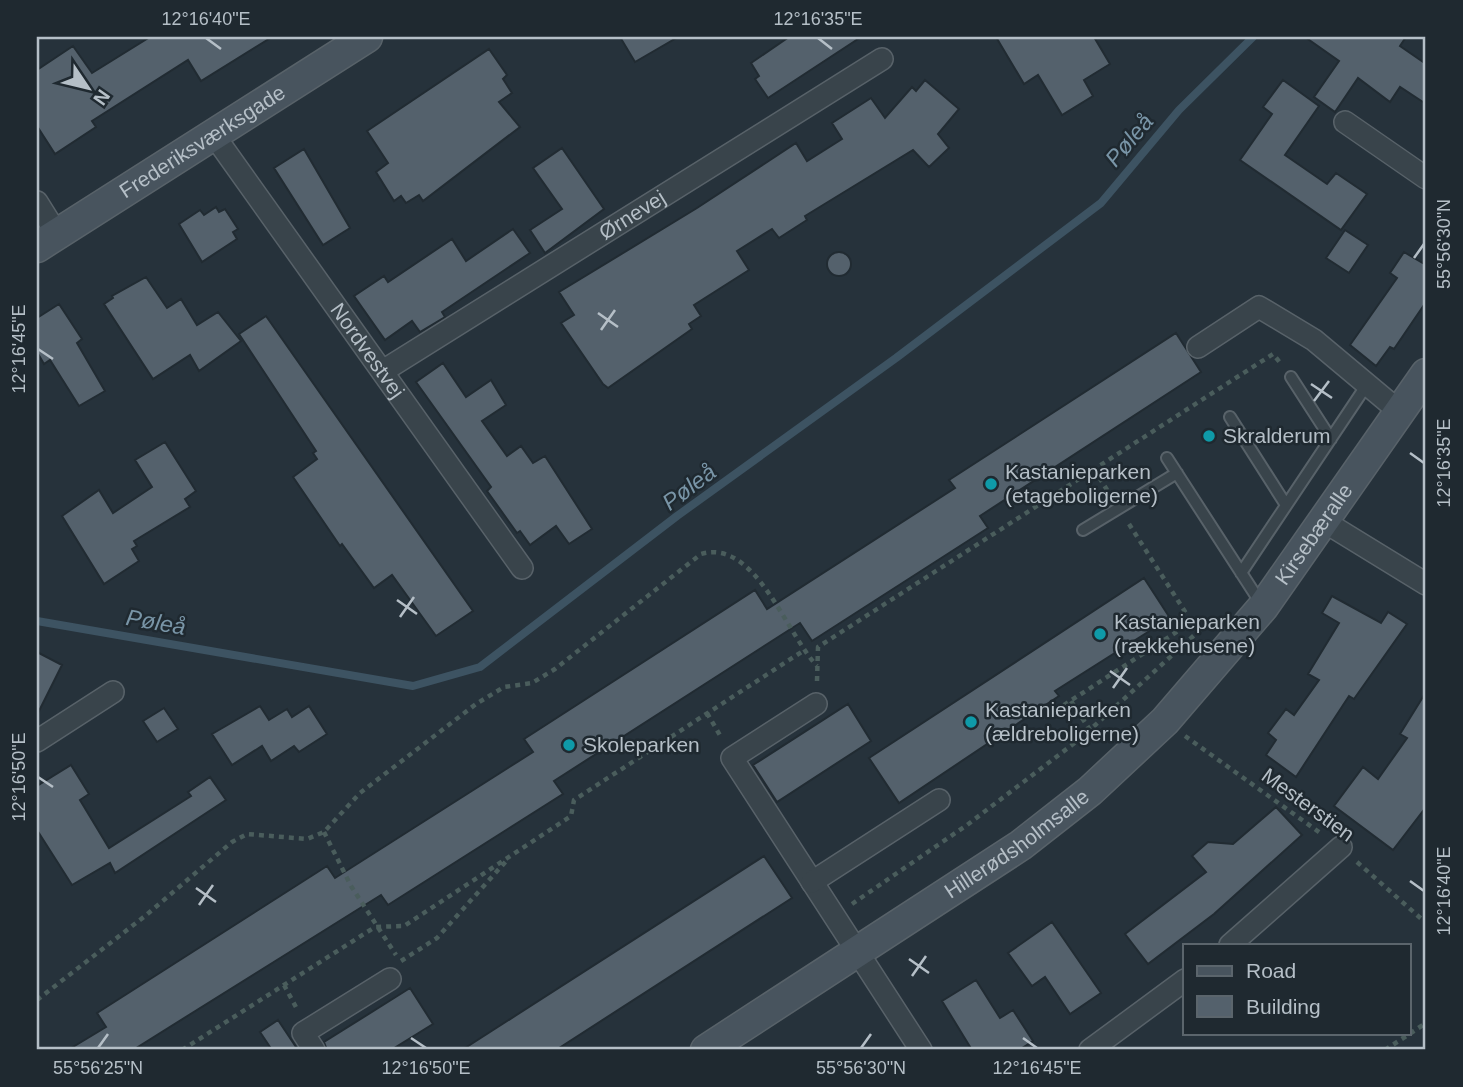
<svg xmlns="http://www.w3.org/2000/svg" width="1463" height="1087" viewBox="0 0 1463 1087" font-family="Helvetica,sans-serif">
	<rect width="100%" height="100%" fill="#26323b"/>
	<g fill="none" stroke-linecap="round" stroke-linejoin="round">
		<path stroke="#3d5362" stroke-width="8" d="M37,621L413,686L480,667L677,516L896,358L1101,203L1179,110L1253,37"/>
	</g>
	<path fill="#54616c" stroke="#212b32" stroke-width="2" d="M150,37H272L201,81L188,60L92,121L96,127L55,154L37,126V70L73,46L92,73Z
		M620,37H678L635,62Z
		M789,37H861L768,98L755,79L759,76L751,63Z
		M996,37H1094L1110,64L1084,80L1093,96L1062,115L1038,75L1024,84Z
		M1305,37H1406L1400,46L1426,64V104L1400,87L1390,102L1358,78L1335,112L1314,97L1339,61Z
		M489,49L507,75L503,79L512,93L499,102L520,127L423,201L419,195L406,203L401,196L394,201L376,172L388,163L367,131Z
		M925,80L959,109L938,134L949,148L929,167L913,150L805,216L807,220L779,238L772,229L737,251L749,270L694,305L701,316L689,324L692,329L608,388L603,384L561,323L574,315L559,292L697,208L796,143L807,161L842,139L832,123L871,98L885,118L912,87L916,91Z
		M1283,80L1319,106L1285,155L1327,184L1336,173L1367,194L1341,230L1240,160L1272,114L1263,107Z
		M562,148L604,209L545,253L530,230L562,209L533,168Z
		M304,149L350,228L323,245L274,168Z
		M216,207L219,212L225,209L238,229L233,232L237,239L202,262L179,224L200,210L204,215Z
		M513,229L530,253L442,312L445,317L420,332L412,321L385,340L354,296L384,276L388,282L452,239L466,261Z
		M1345,230L1368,245L1349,273L1326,258Z
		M1404,252L1426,265V302L1394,349L1390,347L1376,366L1350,345L1397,278L1390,273Z
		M827 264a12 12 0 1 1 24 0a12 12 0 1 1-24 0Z
		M146,277L167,308L181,299L197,325L218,312L241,341L199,371L190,355L153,379L104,304L113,298L112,296Z
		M59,304L82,339L77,343L105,391L79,406L50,360L44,364L37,352V318Z
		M266,316L473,611L436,636L392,575L374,588L342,544L340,546L293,477L317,459L313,453L316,451L239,334Z
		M1176,333L1201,372L980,516L988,528L812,641L800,623L554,781L563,794L388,905L381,895L133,1050H68L106,1027L97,1013L327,866L335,878L533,752L524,739L755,590L767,609L955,488L949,480Z
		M443,363L466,397L491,380L506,405L482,421L507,456L521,446L533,463L545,456L592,529L569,544L556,526L530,545L520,531L517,533L487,491L491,487L416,382Z
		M165,442L196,491L185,499L190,507L134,541L137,546L132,549L139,561L104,584L62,516L99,490L113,513L152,487L135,460Z
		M1144,578L1170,618L1055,691L1059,696L899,803L869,758Z
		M1332,596L1381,623L1388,612L1407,624L1354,699L1349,696L1296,777L1266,755L1276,740L1268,733L1286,709L1294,715L1319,680L1308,674L1339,623L1322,613Z
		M37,652L62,665L37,715Z
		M1426,692V807L1393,850L1334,806L1363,767L1378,779L1407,738L1400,734Z
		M848,704L871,741L777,802L753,765Z
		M260,706L269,720L287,709L292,717L309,706L327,734L299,752L294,746L271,761L262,746L232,765L212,734Z
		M164,708L178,729L157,742L143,721Z
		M71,765L89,794L80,800L109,848L191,796L188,792L210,777L226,800L115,873L110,863L72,885L37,830V786Z
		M1276,807L1302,835L1214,914L1148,964L1125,934L1206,872L1192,856L1208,842L1233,844Z
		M764,856L792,898L556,1050H462Z
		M1052,922L1101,993L1070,1014L1045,977L1032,986L1008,953Z
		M976,980L1000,1018L1013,1010L1033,1041L1019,1050H972L942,1001Z
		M410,988L433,1024L391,1050H327L324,1042Z
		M278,1020L298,1050H272L260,1032Z"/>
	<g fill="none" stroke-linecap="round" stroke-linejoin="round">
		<g stroke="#586269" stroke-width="14">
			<path id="lane" d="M1291,377L1331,439
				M1230,417L1286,505
				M1167,458L1262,605
				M1083,530L1177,473
				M1241,573L1368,383"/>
		</g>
		<g stroke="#586269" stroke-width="24">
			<g id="street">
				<path d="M1345,122L1426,178"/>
				<path id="s1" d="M213,134L522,568"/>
				<path d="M37,202L57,234"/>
				<path d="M1198,347L1259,307L1314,340L1400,412"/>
				<path id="s2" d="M383,371L882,59"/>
				<path d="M1325,522L1426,584"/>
				<path d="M816,704L732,758L921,1050"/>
				<path d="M37,741L113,692"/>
				<path d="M812,882L939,800"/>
				<path d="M1230,945L1341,847"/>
				<path d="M314,1050L303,1033L390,979"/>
				<path d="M1090,1050L1185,980"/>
			</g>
		</g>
		<g stroke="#586269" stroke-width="33">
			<g id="secondary">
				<path id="s3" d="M37,247L367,37"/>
				<path id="s4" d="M706,1050L1021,845L1090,791L1165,721L1263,607L1426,374"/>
			</g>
		</g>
		<path stroke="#4a5d5c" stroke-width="4.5" stroke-dasharray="5 5" stroke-linecap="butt" d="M1094,469L1109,493
			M1129,524L1198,632
			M817,681L818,647L1273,354L1282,365
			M1071,701L1090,730
			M707,713L721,737
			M1047,716L1192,622
			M1185,736L1323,835
			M324,832L351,886L396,955
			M1357,862L1426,923
			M852,904L967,825L1081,738L1212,619
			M401,961L437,938L508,859
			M284,985L297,1009
			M37,1000L145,916L232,842L247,834L307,839L324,832L360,793L476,704L504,687L532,683L555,669L701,554C755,538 786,633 817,666
			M182,1050L375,927L404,926L571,816L574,800L803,651
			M1385,1050L1426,1023"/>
		<use href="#lane" stroke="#39444b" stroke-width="10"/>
		<use href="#street" stroke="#39444b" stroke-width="21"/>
		<use href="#secondary" stroke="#48545e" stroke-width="30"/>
	</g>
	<path fill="none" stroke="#b5bfc7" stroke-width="2.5" d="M206,38L221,49M818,38L832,49M1414,258L1424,244M598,313L618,327M601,330L615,310M38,349L53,359M1311,384L1332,398M1314,401L1329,381M1410,453L1424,463M397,600L417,614M400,617L414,597M1110,671L1130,685M1113,688L1127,668M38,777L53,787M1410,881L1424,891M196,888L216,902M199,905L213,885M909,959L929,973M912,976L926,956M411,1038L426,1048M1023,1038L1037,1048M98,1048L108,1034M861,1048L871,1034"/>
	<g fill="#0f9aa8" stroke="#1f2930" stroke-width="2.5">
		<circle cx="1209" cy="436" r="7"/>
		<circle cx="991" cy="484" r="7"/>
		<circle cx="1100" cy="634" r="7"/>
		<circle cx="971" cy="722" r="7"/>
		<circle cx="569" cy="745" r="7"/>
	</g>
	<g text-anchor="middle" stroke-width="5" stroke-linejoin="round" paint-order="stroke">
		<g font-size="21" fill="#b5bfc7" stroke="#1f2930">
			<text dy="7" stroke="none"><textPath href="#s3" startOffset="196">Frederiksværksgade</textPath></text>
			<text dy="7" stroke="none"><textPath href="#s2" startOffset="294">Ørnevej</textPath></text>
			<text dy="7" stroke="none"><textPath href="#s1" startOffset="266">Nordvestvej</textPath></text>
			<text dy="7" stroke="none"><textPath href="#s4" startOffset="805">Kirsebæralle</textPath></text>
			<text transform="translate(1308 805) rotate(36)" y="7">Mesterstien</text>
			<text dy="7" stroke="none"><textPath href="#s4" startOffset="373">Hillerødsholmsalle</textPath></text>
		</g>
		<g font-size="21" fill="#b5bfc7" stroke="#1f2930" text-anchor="start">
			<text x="1223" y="443">Skralderum</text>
			<text x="1005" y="479">Kastanieparken<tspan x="1005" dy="24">(etageboligerne)</tspan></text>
			<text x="1114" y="629">Kastanieparken<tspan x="1114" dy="24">(rækkehusene)</tspan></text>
			<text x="985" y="717">Kastanieparken<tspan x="985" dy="24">(ældreboligerne)</tspan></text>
			<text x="583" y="752">Skoleparken</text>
		</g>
		<g font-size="23" font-style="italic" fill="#7995a7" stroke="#1f2930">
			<text transform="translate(1129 140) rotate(-50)" y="8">Pøleå</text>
			<text transform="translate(689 487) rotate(-37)" y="8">Pøleå</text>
			<text transform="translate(156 622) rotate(10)" y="8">Pøleå</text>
		</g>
	</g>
	<rect width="1463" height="1087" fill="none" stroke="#1f2930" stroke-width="77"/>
	<rect x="1183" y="944" width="228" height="91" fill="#1f2930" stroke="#5b656c" stroke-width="2"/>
	<rect x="1197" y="966" width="35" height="10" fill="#48545e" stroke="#5b656c" stroke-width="2"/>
	<text x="1246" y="978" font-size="21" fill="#b5bfc7">Road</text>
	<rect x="1197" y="996" width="35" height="21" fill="#54616c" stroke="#5b656c" stroke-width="2"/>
	<text x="1246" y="1014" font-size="21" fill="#b5bfc7">Building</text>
	<g transform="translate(88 88) rotate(125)" stroke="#1f2930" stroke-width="5" paint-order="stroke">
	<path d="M0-5L12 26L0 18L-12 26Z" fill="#b5bfc7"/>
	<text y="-10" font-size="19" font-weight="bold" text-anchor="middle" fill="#b5bfc7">N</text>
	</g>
	<rect x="38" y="38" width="1386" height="1010" fill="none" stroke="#b5bfc7" stroke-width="2.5"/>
	<g font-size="18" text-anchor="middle" fill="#b5bfc7">
		<text x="206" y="25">12°16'40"E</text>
		<text x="818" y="25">12°16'35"E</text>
		<text transform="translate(1444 244) rotate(-90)" y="6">55°56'30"N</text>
		<text transform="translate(19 349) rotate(-90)" y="6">12°16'45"E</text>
		<text transform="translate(1444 463) rotate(-90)" y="6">12°16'35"E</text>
		<text transform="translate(19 777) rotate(-90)" y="6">12°16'50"E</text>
		<text transform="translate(1444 891) rotate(-90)" y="6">12°16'40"E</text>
		<text x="98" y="1074">55°56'25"N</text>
		<text x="426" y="1074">12°16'50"E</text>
		<text x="861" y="1074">55°56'30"N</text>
		<text x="1037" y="1074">12°16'45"E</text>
	</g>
</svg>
